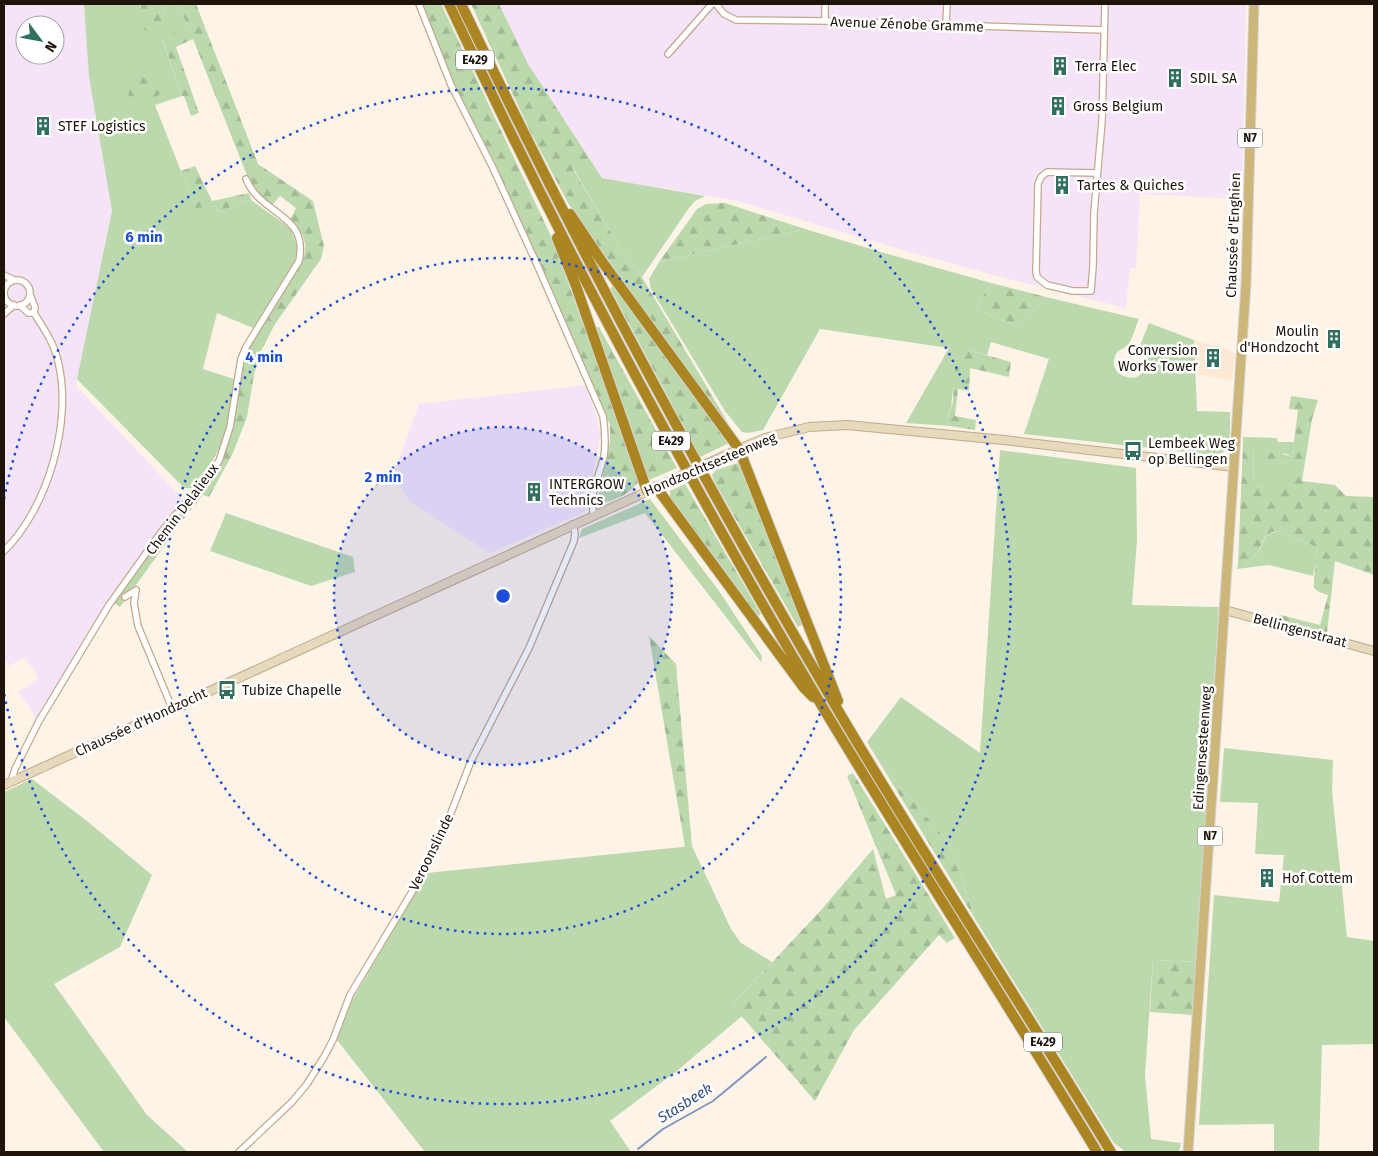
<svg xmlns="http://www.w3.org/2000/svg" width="1378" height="1156" viewBox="0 0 1378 1156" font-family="'Fira Sans',sans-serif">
	<defs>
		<pattern id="forest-firs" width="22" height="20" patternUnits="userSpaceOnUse" patternTransform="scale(1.25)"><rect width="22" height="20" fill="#bcd9ad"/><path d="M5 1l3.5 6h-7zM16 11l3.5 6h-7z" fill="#a1b994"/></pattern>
	</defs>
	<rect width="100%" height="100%" fill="#fef3e7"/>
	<path fill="#fde9d4" d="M1194,340L1229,350L1235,354L1232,380L1195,374Z"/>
	<path fill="#f5e4f7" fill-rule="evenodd" d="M4,4H84L89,77L112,211L76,386L182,498L88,631L38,720L18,692L39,678L25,657L9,666L4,658ZM25,25H55V55H25Z
		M499,4H1246L1242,199L1140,194L1136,268H1130L1126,308L1001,277L899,249L738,201L602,178L528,64Z
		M587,385L601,434L586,511L490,553L409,501L393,476L419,404Z"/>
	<path fill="#bcd9ad" d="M84,4H141L140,7L167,17L160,4H178L188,27L162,39L182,96L155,105L195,207L216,206L217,212L251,200L290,228L298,247L294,266L253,328L217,313L203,369L234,379L225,437L207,472L193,488H184L77,379L112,211L89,77Z
		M589,158L602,178L705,196L695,201L689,208L642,277L617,243L573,168Z
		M805,229L881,252L991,283L975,309L1020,327L1046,297L1139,319C1136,325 1132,341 1128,345C1124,349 1119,349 1116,354C1108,370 1123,380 1137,377C1148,369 1149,358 1139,348L1149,323L1194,340L1197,411L1230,412C1230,423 1232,451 1220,454C1215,455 1208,454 1203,454L1024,434L1049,359L991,342L987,355L968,350L953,389L951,408L946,419L950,426L906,423L949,348L820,329L763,430L748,433L742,432L725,411L651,289L649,279L659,262Z
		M1243,437L1277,438L1278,442H1294L1292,457L1284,453L1274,465L1281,463L1292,465L1289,489L1253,486L1254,445H1243Z
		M1000,450L1136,468L1137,540L1132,605L1219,607L1196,962L1153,960L1145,1075L1151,1139L1181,1143L1179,1152H1126L1114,1143L975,919L949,843L878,760L867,742L901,697L980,753Z
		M650,499L719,591L762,656L761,662L645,513L579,538L582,529Z
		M226,513L353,557L355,572L311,586L210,551Z
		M1280,531L1316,547L1317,558L1313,576L1269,565L1237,569L1238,564H1247C1251,560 1255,556 1258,552C1266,540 1262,534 1280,531Z
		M1224,748L1333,760L1332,791L1347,937L1374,941V1044L1322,1045L1319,1152H1274V1124L1199,1125L1214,895L1279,902L1284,855L1255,854L1258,803L1220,802Z
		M32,779L87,821L152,875L120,947L54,984L147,1115L188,1152H104L4,1017V792Z
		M692,846L731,929L741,943L772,962L732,1005L742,1016L678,1070L610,1121L631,1152H425L337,1040L351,1002L427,873Z"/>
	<path fill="url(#forest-firs)" d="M141,4H160L167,17L168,26L164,30L145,31L140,16Z
		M178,4H196L258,164L313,201L324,246L321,259L275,324L260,353L254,375L247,417L233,453L209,497L203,495L188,513L120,607L114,602L168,528L214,472L225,450L229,440L243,361L246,352L258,329L303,259C309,242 302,231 290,220L296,208L280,196L271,206L257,195L250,183L193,39L176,47L199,113L191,116L184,96H182L162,38L188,27Z
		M420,4H441L551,236L640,480C632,492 617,500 603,503L598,500L610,441V425L494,161L458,92Z
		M471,4H499L528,64L589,158L573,169L617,243L642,277L731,428L728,430L568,203L530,131Z
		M134,75C146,76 155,84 160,94L154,99L128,98L131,78Z
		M195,166L212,201L249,193L251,200L217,212L216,206L195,208L181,171Z
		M725,203L805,229L659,262L697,209L706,204Z
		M991,283L1046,297L1020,327L975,309Z
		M615,285L729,443L700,457L610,288Z
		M593,327H599L677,468L649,480Z
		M968,350L1011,362L1009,377L970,368L969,391L958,389L955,416L976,420L975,430L950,426L946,419C949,413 952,408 953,401C955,383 950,361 968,350Z
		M1291,396L1318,400L1312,419L1302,481L1335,485L1346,496L1374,497V575L1335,561L1327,633L1278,619L1281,615L1320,625L1328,595L1319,592L1314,588C1313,574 1318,561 1316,547L1280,531L1272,532L1265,537L1258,552L1247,564H1238L1243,445H1254L1253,486L1289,488L1291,465L1281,463L1271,466L1267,463L1265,458L1267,453L1277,452L1292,457L1298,410L1289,409Z
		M738,463L742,467L803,624L798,627L715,483L712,475L716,470Z
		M685,484L761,614L757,617L670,499V491Z
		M649,636L676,664L692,846L685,847Z
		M878,760L949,843L975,919Z
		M853,773L955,938L947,943L939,935L854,1030L815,1101L732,1005L822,909L873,849L886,899L896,895L847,776Z
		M1153,960L1196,962L1193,1015L1150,1012Z"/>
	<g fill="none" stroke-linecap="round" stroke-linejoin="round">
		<path stroke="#8097c1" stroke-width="2" d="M638,1149L663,1129L713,1101L766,1057"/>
		<g stroke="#c2a88d" stroke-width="8">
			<path id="street" d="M419,4L451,85L493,168L539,269L603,416C605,430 606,442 604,456C600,474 588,496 594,515
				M716,4L724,14L736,20L825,21L1104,30
				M825,21V4
				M946,25L947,4
				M668,54L712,4
				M1097,173L1047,172L1041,177L1038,184L1036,271L1037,277L1047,285L1073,291H1091L1093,266L1094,213L1102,121L1105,4
				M4,275L14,280
				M4 293a13 13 0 1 1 26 0a13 13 0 1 1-26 0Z
				M20,305L28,313H34L35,307L30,295
				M4,314L14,305
				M4,551C48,508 73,421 58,361C54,343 44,329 34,313
				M136,590L134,603L138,626L172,708
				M125,597L136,590
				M11,782L15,769L39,721L109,605L159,535L219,461L230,427L241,359L246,347L299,261C309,213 261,216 246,179
				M239,1152L292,1102L307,1084L324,1057L333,1040L350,995L412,892L430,858L449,818L471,761L529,648L574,541L575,533L573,524"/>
		</g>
		<g stroke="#c2a88d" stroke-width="10">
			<path id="secondary" d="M736,450L765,438L809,427L847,425L1004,440L1234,467
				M1225,610L1374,651
				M4,785L666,483"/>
		</g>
		<g stroke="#d6d5d3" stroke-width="11">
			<path id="primary" d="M1188,1152L1246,284L1254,4"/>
		</g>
		<g stroke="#d6d5d3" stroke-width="12">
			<path id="highway" d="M449,4C561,244 687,478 822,706C912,856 1007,1003 1097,1152
				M461,4C577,247 705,485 842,717C929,864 1023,1006 1111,1152
				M570,214L603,263L739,449L838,701
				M557,238L576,286L647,491
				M656,487L804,688L813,697"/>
		</g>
		<use href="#street" stroke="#fff" stroke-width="5.5"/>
		<use href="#secondary" stroke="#e6dabc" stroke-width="8"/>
		<use href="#primary" stroke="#cdb67a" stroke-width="9"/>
		<use href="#highway" stroke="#ab8521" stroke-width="10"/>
		<g stroke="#c2a88d" stroke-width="10" stroke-linecap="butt">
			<path id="secondary-bridge" d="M666,483L732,452"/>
		</g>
		<use href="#secondary-bridge" stroke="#e6dabc" stroke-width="8"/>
	</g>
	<circle cx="503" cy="596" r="169" fill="#1d4ed8" fill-opacity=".12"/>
	<g fill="none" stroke="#1d4ed8" stroke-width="2.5" stroke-dasharray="2.5 5">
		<circle cx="503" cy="596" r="169"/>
		<circle cx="503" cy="596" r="338"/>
		<path d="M4 499A508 508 0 1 1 4 693"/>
	</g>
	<defs>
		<g id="building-bare" transform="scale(1.5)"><path d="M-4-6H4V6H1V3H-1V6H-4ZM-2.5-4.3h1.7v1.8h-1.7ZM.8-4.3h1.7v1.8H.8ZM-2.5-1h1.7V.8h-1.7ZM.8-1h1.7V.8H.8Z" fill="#306f5d" stroke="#fff" stroke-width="2.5" paint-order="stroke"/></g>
		<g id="bus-bare" transform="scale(1.5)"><path d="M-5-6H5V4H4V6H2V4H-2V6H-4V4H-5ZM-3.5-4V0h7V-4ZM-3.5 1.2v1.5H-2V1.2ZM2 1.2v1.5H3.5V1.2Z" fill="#306f5d" stroke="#fff" stroke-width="2.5" paint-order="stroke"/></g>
	</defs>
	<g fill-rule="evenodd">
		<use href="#building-bare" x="1060" y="66"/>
		<use href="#building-bare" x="1175" y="78"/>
		<use href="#building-bare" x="1058" y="106"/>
		<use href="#building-bare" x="43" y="126"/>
		<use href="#building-bare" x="1062" y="185"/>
		<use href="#building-bare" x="1334" y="339"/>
		<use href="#building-bare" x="1213" y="358"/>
		<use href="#bus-bare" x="1133" y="451"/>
		<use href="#building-bare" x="534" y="492"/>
		<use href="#bus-bare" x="227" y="690"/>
		<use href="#building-bare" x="1267" y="878"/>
	</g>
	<g text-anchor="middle" stroke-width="5" stroke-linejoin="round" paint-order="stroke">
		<g fill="#fff" stroke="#625a54" stroke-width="1">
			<rect x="456" y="50.5" width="38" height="19" rx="4"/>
			<rect x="1237.5" y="128.5" width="25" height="19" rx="4"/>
			<rect x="652" y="431.5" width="38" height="19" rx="4"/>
			<rect x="1197.5" y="826.5" width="25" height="19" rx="4"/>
			<rect x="1024" y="1032.5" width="38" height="19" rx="4"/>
		</g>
		<g font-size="12" font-weight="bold" fill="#1e140a">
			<text x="475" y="64">E429</text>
			<text x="1250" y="142">N7</text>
			<text x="671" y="445">E429</text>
			<text x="1210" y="840">N7</text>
			<text x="1043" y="1046">E429</text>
		</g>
		<g font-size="14" fill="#1e140a" stroke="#fff">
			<text transform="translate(907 24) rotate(2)" y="5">Avenue Zénobe Gramme</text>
			<text transform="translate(1233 235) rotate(-88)" y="5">Chaussée d'Enghien</text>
			<text transform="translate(710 464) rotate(-23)" y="5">Hondzochtsesteenweg</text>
			<text transform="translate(182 509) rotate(-53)" y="5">Chemin Delalieux</text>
			<text transform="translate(1300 630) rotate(15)" y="5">Bellingenstraat</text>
			<text transform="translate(141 722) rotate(-25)" y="5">Chaussée d'Hondzocht</text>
			<text transform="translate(1202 748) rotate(-86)" y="5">Edingensesteenweg</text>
			<text transform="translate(431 852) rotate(-64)" y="5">Veroonslinde</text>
		</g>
		<g font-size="14" fill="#1e140a" stroke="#fff" text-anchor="start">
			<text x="1075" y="71">Terra Elec</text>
			<text x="1190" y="83">SDIL SA</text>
			<text x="1073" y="111">Gross Belgium</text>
			<text x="58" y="131">STEF Logistics</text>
			<text x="1077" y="190">Tartes &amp; Quiches</text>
			<text x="1319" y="336" text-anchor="end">Moulin<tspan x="1319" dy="16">d'Hondzocht</tspan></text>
			<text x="1198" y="355" text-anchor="end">Conversion<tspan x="1198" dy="16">Works Tower</tspan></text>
			<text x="1148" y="448">Lembeek Weg<tspan x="1148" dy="16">op Bellingen</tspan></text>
			<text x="549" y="489">INTERGROW<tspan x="549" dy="16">Technics</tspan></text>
			<text x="242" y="695">Tubize Chapelle</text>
			<text x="1282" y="883">Hof Cottem</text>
		</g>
		<g font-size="15" font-style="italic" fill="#345088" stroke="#fff">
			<text transform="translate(685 1103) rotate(-32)" y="5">Stasbeek</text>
		</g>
	</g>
	<circle cx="503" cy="596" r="8" fill="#1d4ed8" stroke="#fff" stroke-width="2.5"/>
	<g font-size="15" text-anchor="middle" font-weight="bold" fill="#1d4ed8" stroke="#fff" stroke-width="5" stroke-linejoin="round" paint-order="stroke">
		<text x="144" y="242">6 min</text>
		<text x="264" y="362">4 min</text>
		<text x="383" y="482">2 min</text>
	</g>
	<rect width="1378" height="1156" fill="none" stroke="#1e140a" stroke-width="10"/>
	<g transform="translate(40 40) rotate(122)"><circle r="24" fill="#ffffff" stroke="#a5a19d"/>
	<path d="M0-4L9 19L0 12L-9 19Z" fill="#306f5d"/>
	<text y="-8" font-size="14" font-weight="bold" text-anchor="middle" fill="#1e140a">N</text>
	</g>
</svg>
